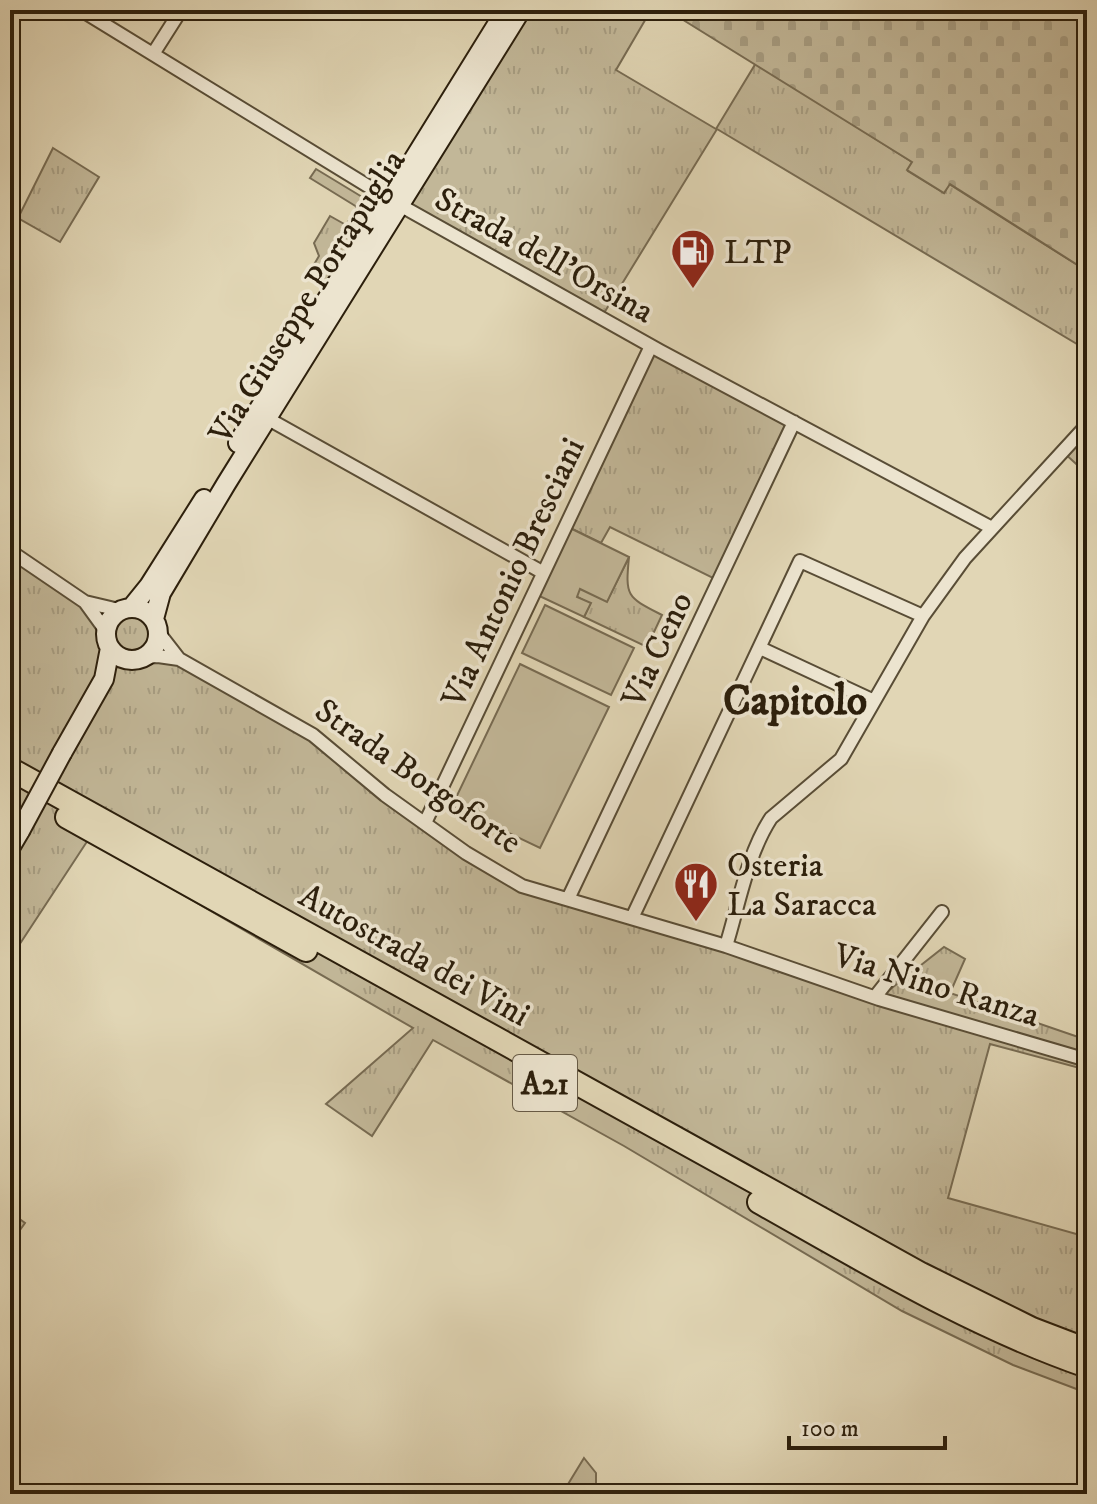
<svg xmlns="http://www.w3.org/2000/svg" width="1097" height="1504" viewBox="0 0 1097 1504" font-family="'IM FELL DW Pica',serif">
	<defs>
		<pattern id="grass-tufts" width="24" height="20" patternUnits="userSpaceOnUse" patternTransform="scale(2)"><rect width="24" height="20" fill="#c2b798"/><path d="M3 7l-1-3M5 7V3M7 7l1-3M15 17l-1-3M17 17v-4M19 17l1-3" fill="none" stroke="#a79d82"/></pattern>
		<pattern id="cemetery-stones" width="16" height="16" patternUnits="userSpaceOnUse" patternTransform="scale(2)"><rect width="16" height="16" fill="#c2b798"/><path d="M2 7V4a2 2 0 0 1 4 0v3zM10 15v-3a2 2 0 0 1 4 0v3z" fill="#a79d82"/></pattern>
	</defs>
	<rect width="100%" height="100%" fill="#e1d6b5"/>
	<filter id="stains"><feTurbulence type="fractalNoise" baseFrequency=".0025" numOctaves="4"/><feColorMatrix values="0 0 0 0 .2 0 0 0 0 .09 0 0 0 0 .02 0 0 0 .5 -.17"/></filter>
	<radialGradient id="worn" r=".72"><stop offset=".6" stop-color="#630" stop-opacity="0"/><stop offset="1" stop-color="#630" stop-opacity=".3"/></radialGradient>
	<path fill="url(#grass-tufts)" stroke="#776b52" stroke-width="2" d="M522,10H651L616,70L716,129L756,63L912,162L908,171L944,193L949,184L1087,271V350L717,129L601,318L402,205Z
		M53,148L99,177L60,242L18,218Z
		M316,169L377,206L329,284L309,273L319,256L314,243L330,216L346,225L357,207L310,178Z
		M652,347L794,422L717,580L610,527L601,543L566,526Z
		M1087,423V468L1084,471L1063,452Z
		M10,548L72,589L104,604L126,602L147,607L162,626L167,643L205,675L312,733L425,821L523,886L878,999L944,947L965,959L950,993L1087,1040V1070L990,1044L948,1198L1087,1237V1393L1013,1365L902,1311L624,1146L433,1040L372,1136L326,1104L413,1028L88,840L10,959V776L20,761L10,755Z
		M629,557C625,597 627,597 662,615L647,647L584,617L590,604L576,596L580,588L607,601Z
		M10,1212L25,1223L10,1244Z
		M584,1458L596,1473V1494H562Z"/>
	<path fill="url(#cemetery-stones)" stroke="#776b52" stroke-width="2" d="M674,10H1087V271L950,184L944,193L907,170L912,162L672,13Z"/>
	<path fill="#c2b798" stroke="#776b52" stroke-width="2" d="M566,526L629,557L607,602L580,589L577,597L591,603L584,617L533,593Z
		M545,605L634,648L611,695L522,653Z
		M520,664L609,707L540,848L452,806Z"/>
	<g fill="none" stroke-linecap="round" stroke-linejoin="round">
		<g stroke="#594d36" stroke-width="16">
			<path id="street" d="M81,10L389,199L660,351L992,528
				M153,54L181,10
				M263,416L542,572
				M10,551L85,602L119,610
				M85,602L106,631
				M158,632L179,659L313,735L385,795L466,853L522,886L726,946L879,999L1087,1060
				M760,648L874,701
				M144,657L158,656L179,659
				M425,823L651,346
				M568,899L794,422
				M632,918L800,561L923,616
				M726,946C739,904 747,855 771,818L841,759L923,616L965,558L1087,425
				M875,997L942,912"/>
		</g>
		<g stroke="#2c1f0c" stroke-width="22">
			<path id="secondary" d="M238,443L506,10
				M132,607L149,586L204,499
				M106 634a26 26 0 1 1 52 0a26 26 0 1 1-52 0Z
				M154,619L161,593L226,484L521,10
				M62,753L104,679L110,648
				M10,848L20,831"/>
		</g>
		<g stroke="#2c1f0c" stroke-width="26">
			<path id="highway" d="M10,769L921,1274L1032,1329L1087,1350
				M67,817L306,950
				M759,1202C866,1262 971,1326 1087,1366"/>
		</g>
		<use href="#street" stroke="#ece4cf" stroke-width="12"/>
		<use href="#secondary" stroke="#ece4cf" stroke-width="18"/>
		<use href="#highway" stroke="#e1d6b5" stroke-width="22"/>
		<g stroke="#2c1f0c" stroke-width="22" stroke-linecap="butt">
			<path id="secondary-bridge" d="M20,831L62,753"/>
		</g>
		<use href="#secondary-bridge" stroke="#ece4cf" stroke-width="18"/>
	</g>
	<defs>
		<g id="fuel-pin" transform="scale(2.3)"><path d="M0 17L-7.5 6A9.5 9.5 0 1 1 7.5 6Z" fill="#8f2418" stroke="#ece4cf"/><path d="M-5.5-6h7V0h2V4h1.3V-2.5L3-4.5l.8-.8L6-3V5H2.5V1h-1V6h-7ZM-4.2-4.7v3.2H.2V-4.7Z" fill="#fff"/></g>
		<g id="restaurant-pin" transform="scale(2.3)"><path d="M0 17L-7.5 6A9.5 9.5 0 1 1 7.5 6Z" fill="#8f2418" stroke="#ece4cf"/><path d="M-5-6h1v4h1v-4h1v4h1v-4h1v5L-1.5 .5V6h-2V.5L-5-1ZM5-6V6H3V1.5H1.5Q1.5-4 5-6Z" fill="#fff"/></g>
	</defs>
	<g fill-rule="evenodd">
		<use href="#fuel-pin" x="693" y="251"/>
		<use href="#restaurant-pin" x="696" y="884"/>
	</g>
	<g text-anchor="middle" stroke-width="7" stroke-linejoin="round" paint-order="stroke">
		<rect fill="#ece4cf" stroke="#665a46" stroke-width="2" x="513" y="1055" width="64" height="56" rx="6"/>
		<g font-size="32" font-weight="bold" fill="#2c1f0c">
			<text x="545" y="1094">A21</text>
		</g>
		<g font-size="34" fill="#2c1f0c" stroke="#ece4cf" text-anchor="start">
			<text x="724" y="263">LTP</text>
			<text x="727" y="876">Osteria<tspan x="727" dy="39">La Saracca</tspan></text>
		</g>
		<g font-size="34" fill="#2c1f0c" stroke="#ece4cf">
			<text transform="translate(545 254) rotate(29)" y="12">Strada dell'Orsina</text>
			<text transform="translate(306 296) rotate(-58)" y="12">Via Giuseppe Portapuglia</text>
			<text transform="translate(512 572) rotate(-65)" y="12">Via Antonio Bresciani</text>
			<text transform="translate(656 649) rotate(-65)" y="12">Via Ceno</text>
			<text transform="translate(419 775) rotate(35)" y="12">Strada Borgoforte</text>
			<text transform="translate(415 954) rotate(29)" y="12">Autostrada dei Vini</text>
			<text transform="translate(937 984) rotate(17)" y="12">Via Nino Ranza</text>
		</g>
		<g font-size="42" font-weight="bold" fill="#2c1f0c" stroke="#ece4cf">
			<text x="795" y="714">Capitolo</text>
		</g>
	</g>
	<rect width="1097" height="1504" fill="none" stroke="#e1d6b5" stroke-width="40"/>
	<rect x="12" y="12" width="1073" height="1480" fill="none" stroke="#2c1f0c" stroke-width="4"/>
	<rect x="20" y="20" width="1057" height="1464" fill="none" stroke="#2c1f0c" stroke-width="2"/>
	<path d="M789 1436v12h156v-12" fill="none" stroke="#2c1f0c" stroke-width="4"/>
	<text x="801" y="1436" font-size="24" fill="#2c1f0c" stroke="#ece4cf" stroke-width="6" paint-order="stroke">100 m</text>
	<rect width="100%" height="100%" filter="url(#stains)"/>
	<rect width="100%" height="100%" fill="url(#worn)"/>
</svg>
